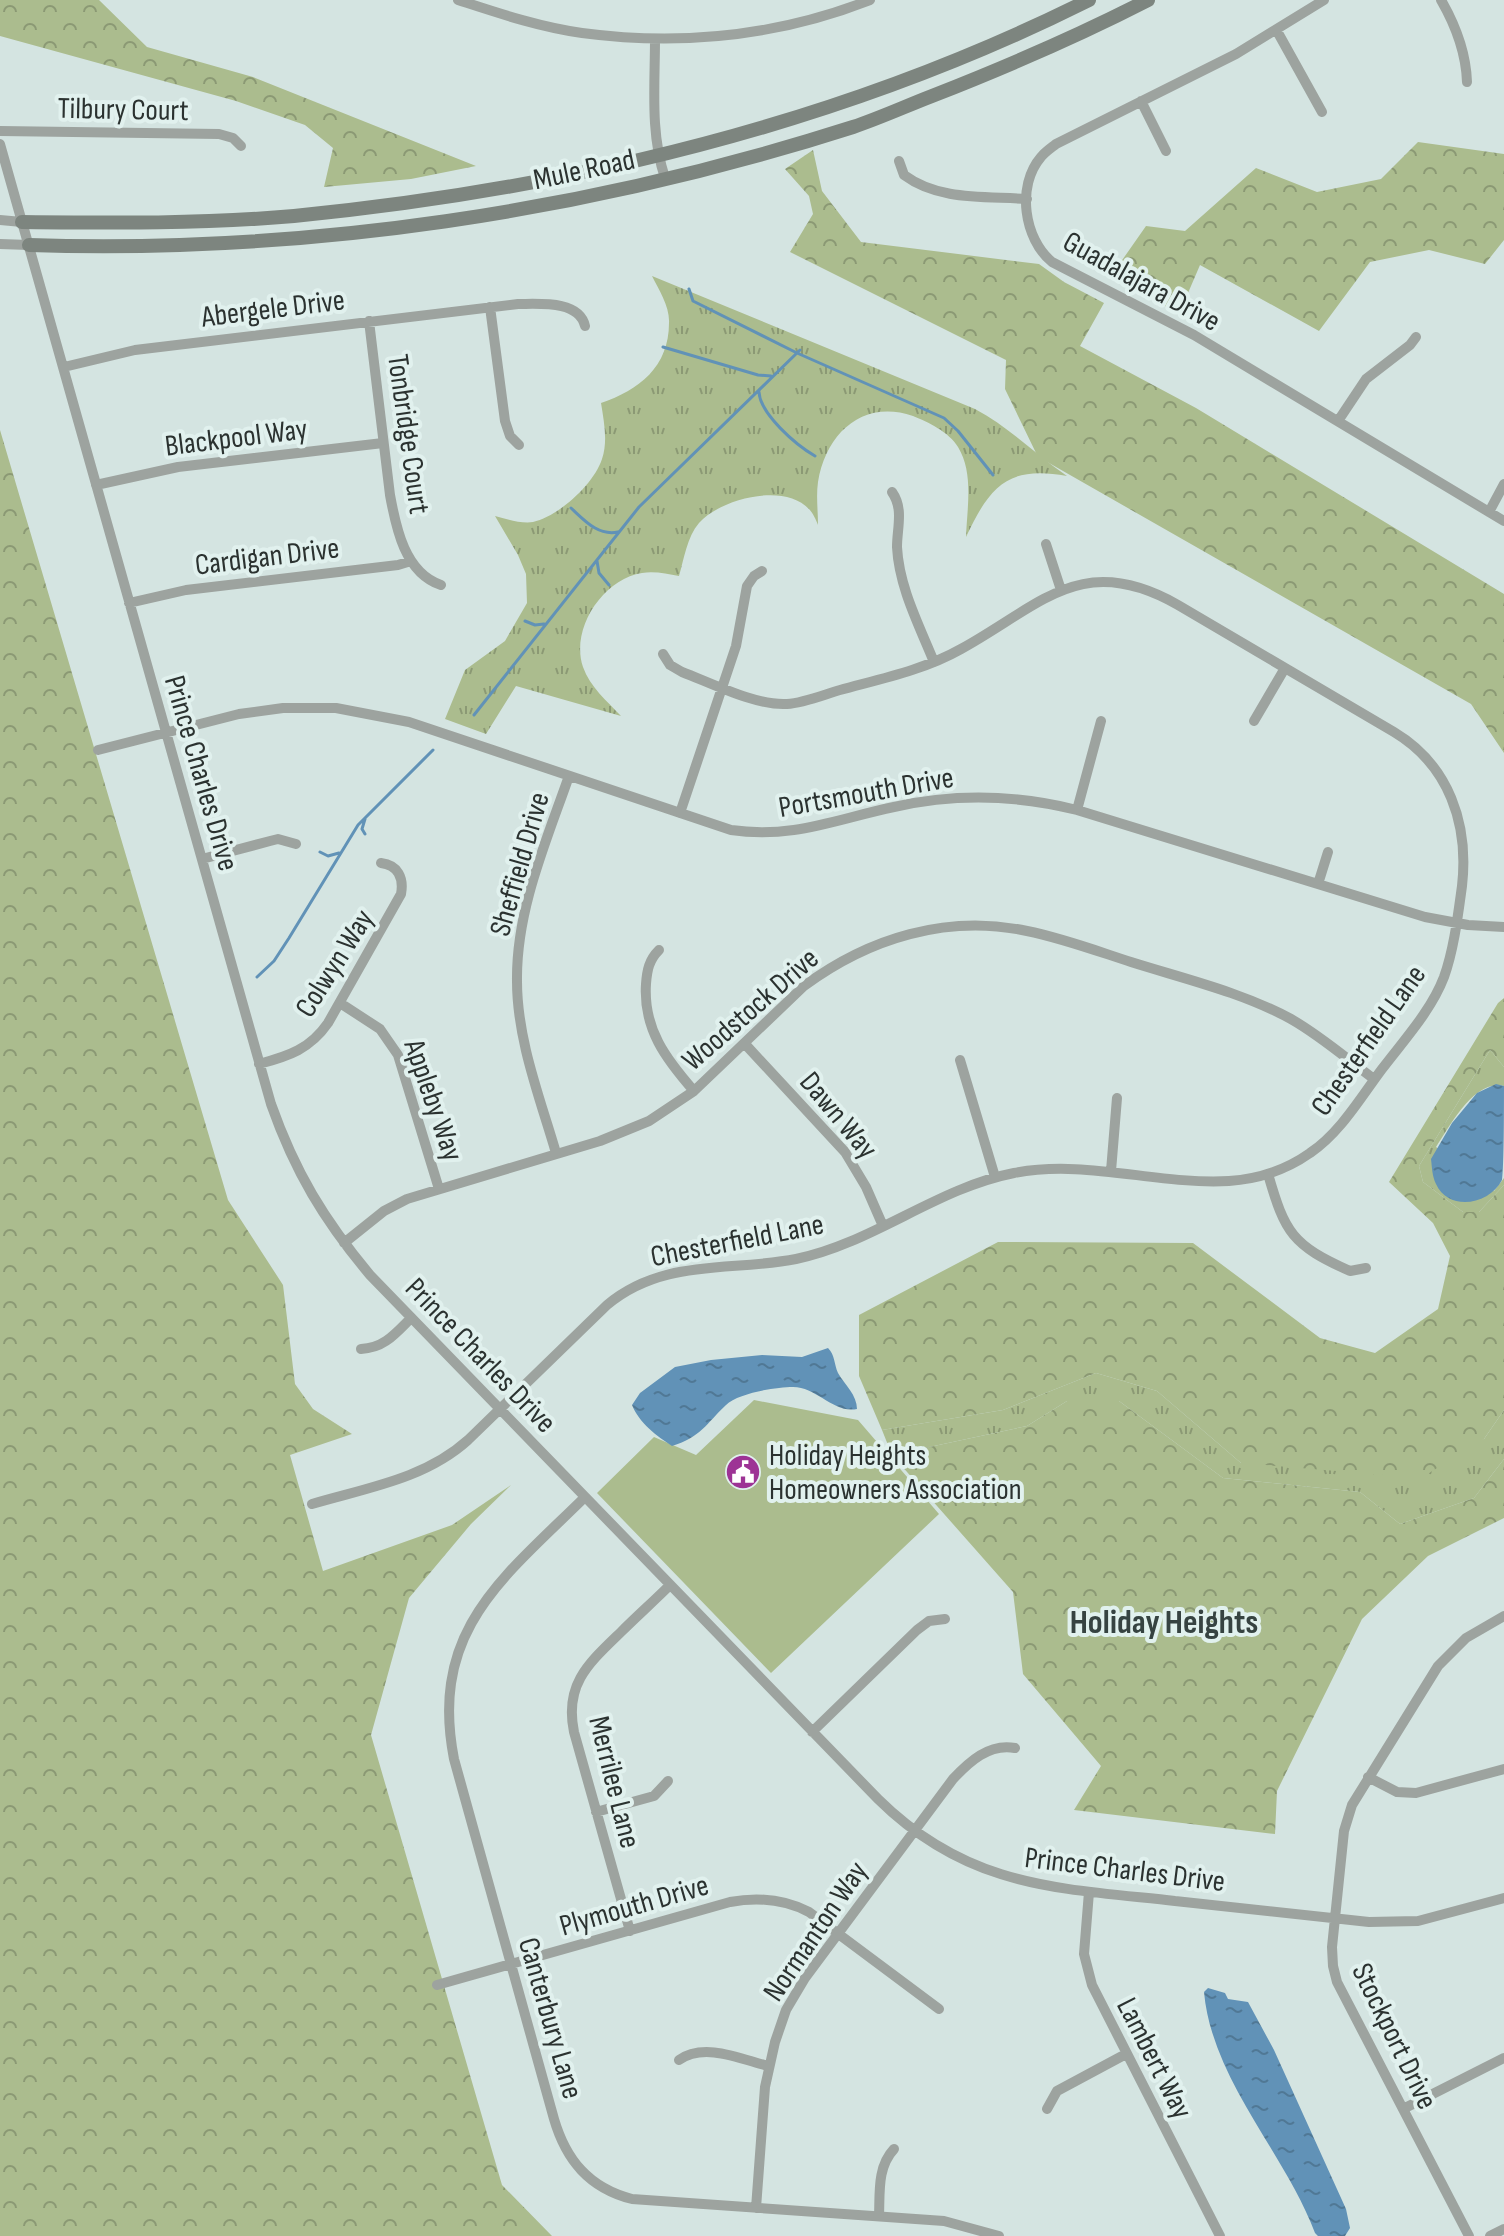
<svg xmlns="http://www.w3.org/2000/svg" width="1504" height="2236" viewBox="0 0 1504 2236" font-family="'Sofia Sans Condensed',sans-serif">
	<defs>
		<pattern id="grass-tufts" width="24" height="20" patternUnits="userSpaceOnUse" patternTransform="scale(2)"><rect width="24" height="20" fill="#abbc8e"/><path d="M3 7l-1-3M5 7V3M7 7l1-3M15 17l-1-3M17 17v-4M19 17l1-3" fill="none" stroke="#8b9974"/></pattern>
		<pattern id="forest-crowns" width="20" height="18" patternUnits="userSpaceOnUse" patternTransform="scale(2)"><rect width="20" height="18" fill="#abbc8e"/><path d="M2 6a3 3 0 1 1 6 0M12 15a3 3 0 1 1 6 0" fill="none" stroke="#8b9974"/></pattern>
		<pattern id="water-ripples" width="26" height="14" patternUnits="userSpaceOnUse" patternTransform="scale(2)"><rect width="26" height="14" fill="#6192b7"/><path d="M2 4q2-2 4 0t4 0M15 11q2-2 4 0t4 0" fill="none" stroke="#507895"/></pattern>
	</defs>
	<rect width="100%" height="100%" fill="#d4e4e1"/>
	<path fill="url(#grass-tufts)" d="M652,276L975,409C1009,427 1035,454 1067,476C1008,465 990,486 966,537C967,508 974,473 958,447C949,432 928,422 913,416C863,399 826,433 818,482C816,496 818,511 818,525C816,520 813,513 809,509C784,482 720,499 699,523C687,537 684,559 679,576C667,574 655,571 642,573C603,579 570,629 583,667C590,687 607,701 621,716L516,686L486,734L445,719L465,670L505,641L527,603L526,574L518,555L495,516C507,519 522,524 533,522C559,516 594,484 602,459C608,441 604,422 601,403C639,390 669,367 669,323C670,307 659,290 652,276Z
		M1490,1050L1504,1067V1086C1474,1079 1450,1126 1436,1147L1494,1191L1504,1178V1185L1479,1212H1463L1423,1182L1419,1166Z
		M1096,1373L1157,1391L1241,1463L1484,1439L1504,1410V1459L1474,1498L1400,1524L1360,1492L1223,1478L1119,1401H1067L1027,1426L892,1455L882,1430L1003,1410Z"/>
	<path fill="url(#forest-crowns)" d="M0,0H99L147,47L253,77L476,166L411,179L324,187L333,148L305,125L236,101L0,36Z
		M1418,142L1504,154V240L1485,264L1429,250L1370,262L1319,331L1200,265L1179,314L1111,276L1146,226L1185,231L1256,168L1317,192L1381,179Z
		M813,150L822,191L861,242L1039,264L1064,282L1104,303L1080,346L1196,408L1504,594V753L1471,704L1042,459L1036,453L1005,389L1006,360L790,252L813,214L809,196L785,169Z
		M0,430L228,1200L283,1285L295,1384L313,1409L352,1434L290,1455L323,1571L452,1525L511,1485L471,1524L409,1598L371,1735L502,2185L552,2236H0Z
		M1504,998V1067L1490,1050L1419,1166L1423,1182L1463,1212H1479L1504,1185V1410L1484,1439L1421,1478L1241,1463L1157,1391L1096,1373L1003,1410L882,1430L859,1376V1315L998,1242L1193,1243L1320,1338L1375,1353L1438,1309L1450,1256L1433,1223L1389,1182L1498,1003Z
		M1067,1401H1119L1223,1478L1360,1492L1400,1524L1474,1498L1504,1459V1518L1428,1556L1362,1619L1277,1791L1275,1834L1074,1810L1101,1766L1023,1674L1013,1592L892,1455L1027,1426Z"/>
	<path fill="#abbc8e" d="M754,1400L858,1420L939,1514L771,1673L597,1493L654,1437L696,1455Z"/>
	<path fill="url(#water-ripples)" d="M1496,1084L1504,1086C1504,1104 1504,1168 1502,1180C1489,1205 1449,1212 1436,1184C1432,1176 1432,1167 1431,1159L1452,1123L1477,1093Z
		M828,1348C835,1355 834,1364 838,1373C845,1385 857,1395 857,1409C834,1414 817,1387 793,1387C776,1387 738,1393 726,1405C706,1424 701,1437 672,1446C657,1436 639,1423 632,1405L640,1393L675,1367L711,1360L762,1355L802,1357Z
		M1208,1988L1225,1993L1228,1999L1248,2002L1274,2050L1346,2209L1350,2228L1345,2236H1318L1315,2233C1285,2153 1212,2080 1204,1992Z"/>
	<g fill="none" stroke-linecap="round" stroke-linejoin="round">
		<path stroke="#6192b7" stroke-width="3" d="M689,289L693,301L797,353L944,418L958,431L993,475
			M663,347L758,375L771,376
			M759,392C760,414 796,445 815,456
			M571,508C585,521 598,536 618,532
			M597,561L599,573L609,585
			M525,621L535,625L544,624
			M474,715L639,507L800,350
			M365,819L362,829L365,834
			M320,852L328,856L339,853
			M257,977L274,961L289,938L358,825L433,750"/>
		<path stroke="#9da39f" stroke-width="10" d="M458,0C498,13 539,27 582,33C680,46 778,36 870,0
			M1324,0L1236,54L1056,144C1051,148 1045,152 1041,157C1016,186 1024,239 1052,262L1194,335L1504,521
			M1441,0C1456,26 1466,52 1467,82
			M1277,31L1322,112
			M655,39C655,86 650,133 665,178
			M1141,101L1166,151
			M0,131L219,134L233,138L241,146
			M0,144L271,1104C295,1172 324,1220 370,1275L878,1799C968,1888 1057,1888 1175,1901C1240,1908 1305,1915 1369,1922L1418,1921L1504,1898
			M899,161L904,175C939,201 985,196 1027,199
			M0,220L22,222
			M0,244L29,245
			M490,307L505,421L510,436L519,445
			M369,321L390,495C396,528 405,573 441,585
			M64,367L135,350L518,304C539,304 579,300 585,326
			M1338,421L1366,379L1410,345L1416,337
			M96,485L178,467L383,443
			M892,492C904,509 897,528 897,547C899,587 919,625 934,662
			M1489,512L1504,484
			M1046,544L1061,590
			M129,603L186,590L398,565L411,561
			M1254,721L1285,668
			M98,750L239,714L283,708H336L409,722L731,830C793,839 836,819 894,807C956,793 1017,795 1077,810L1425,917L1468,925L1504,927
			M1077,810L1101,721
			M680,813L736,646L747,586L754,576L762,571
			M202,859L270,841L278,839L296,844
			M1318,884L1328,852
			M659,950C649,960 647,970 646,984C643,1029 666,1059 694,1091
			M340,1003L380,1029L398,1055L439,1189
			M745,1044L845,1152L866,1187L883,1226
			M960,1060L995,1177
			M259,1064C289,1056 310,1049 328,1023L401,894C404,878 398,865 381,863
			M556,1153C540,1098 517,1040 517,981C516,910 546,842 569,776
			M1111,1171L1117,1098
			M1268,1174C1285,1233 1292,1245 1350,1271L1366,1268
			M344,1243L384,1211L407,1199L600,1141L649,1121L694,1091L804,986C869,938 947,914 1027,931C1062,938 1097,951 1131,962C1185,979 1241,992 1291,1019C1321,1036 1347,1059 1374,1079
			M361,1349C384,1348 395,1334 411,1318
			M585,1497C503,1578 429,1630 454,1759L554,2119C566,2160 589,2188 632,2199L944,2221L999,2236
			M312,1504C366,1488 425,1479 468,1440L607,1305C663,1258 730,1272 796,1259C873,1243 937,1188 1014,1173C1086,1159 1157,1185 1229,1181C1259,1179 1286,1170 1310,1153C1340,1133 1361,1097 1382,1069C1404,1040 1431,1011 1444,977C1454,949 1458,915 1462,886C1469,824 1449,765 1394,732L1178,605C1082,550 1041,605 961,649C924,670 880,679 840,690C823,695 804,703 787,704C756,706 711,683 682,672L670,665L663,654
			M812,1732L917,1630L929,1621L945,1619
			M1368,1777L1397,1792L1416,1793L1504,1769
			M596,1812L654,1796L668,1781
			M1089,1892L1084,1954L1092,1985L1220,2236
			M630,1931L574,1732C564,1684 589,1663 621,1632C637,1616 654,1601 670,1585
			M437,1985L730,1902C757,1897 784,1899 809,1912L939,2009
			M679,2060C704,2042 741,2059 768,2066
			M1047,2109L1057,2091L1126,2054
			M1403,2109L1504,2058
			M756,2208L765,2087L775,2042L786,2010L805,1978L953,1779C969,1762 989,1743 1015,1748
			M879,2216C880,2193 877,2167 894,2149
			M1469,2236L1337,1982L1333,1966L1332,1947L1344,1831L1352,1805L1438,1666L1466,1638L1504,1616
			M1490,2236L1504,2229"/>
		<path stroke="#7d857f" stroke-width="14" d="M22,222C113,223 204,224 294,216C570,189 841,124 1089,0
			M29,245C308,254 587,212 853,127C880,118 906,106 932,96C1006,67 1078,36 1148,0"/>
	</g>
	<defs>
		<g id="civic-disc" transform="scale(1.8)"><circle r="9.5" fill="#9d3395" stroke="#e1f1ee"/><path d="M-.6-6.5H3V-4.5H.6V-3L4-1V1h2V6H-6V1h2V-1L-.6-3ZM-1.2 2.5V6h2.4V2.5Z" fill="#fff"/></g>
	</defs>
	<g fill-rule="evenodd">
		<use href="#civic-disc" x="743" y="1472"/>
	</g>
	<g text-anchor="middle" stroke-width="8" stroke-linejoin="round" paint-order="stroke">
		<g font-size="30" fill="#2b3230" stroke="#e1f1ee">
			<text transform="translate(123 109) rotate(1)" y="10">Tilbury Court</text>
			<text transform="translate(584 169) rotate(-12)" y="10">Mule Road</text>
			<text transform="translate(1142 281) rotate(29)" y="10">Guadalajara Drive</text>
			<text transform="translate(273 308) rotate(-7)" y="10">Abergele Drive</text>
			<text transform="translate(409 434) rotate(82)" y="10">Tonbridge Court</text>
			<text transform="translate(236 437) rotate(-7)" y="10">Blackpool Way</text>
			<text transform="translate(267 556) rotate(-7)" y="10">Cardigan Drive</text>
			<text transform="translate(202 773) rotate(74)" y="10">Prince Charles Drive</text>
			<text transform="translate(866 792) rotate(-10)" y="10">Portsmouth Drive</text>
			<text transform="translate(519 864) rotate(-74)" y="10">Sheffield Drive</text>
			<text transform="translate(334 963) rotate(-58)" y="10">Colwyn Way</text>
			<text transform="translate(750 1009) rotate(-41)" y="10">Woodstock Drive</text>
			<text transform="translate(1368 1040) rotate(-55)" y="10">Chesterfield Lane</text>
			<text transform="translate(434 1100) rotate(71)" y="10">Appleby Way</text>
			<text transform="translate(839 1115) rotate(50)" y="10">Dawn Way</text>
			<text transform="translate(737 1240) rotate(-11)" y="10">Chesterfield Lane</text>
			<text transform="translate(481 1355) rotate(46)" y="10">Prince Charles Drive</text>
			<text transform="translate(615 1782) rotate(76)" y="10">Merrilee Lane</text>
			<text transform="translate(1125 1869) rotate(7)" y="10">Prince Charles Drive</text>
			<text transform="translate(634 1905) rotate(-16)" y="10">Plymouth Drive</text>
			<text transform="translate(815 1931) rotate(-56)" y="10">Normanton Way</text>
			<text transform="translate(551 2018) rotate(74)" y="10">Canterbury Lane</text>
			<text transform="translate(1395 2036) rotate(64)" y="10">Stockport Drive</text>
			<text transform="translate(1155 2058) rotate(63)" y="10">Lambert Way</text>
		</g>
		<g font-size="30" fill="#2b3230" stroke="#e1f1ee" text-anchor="start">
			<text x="769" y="1465">Holiday Heights<tspan x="769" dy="34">Homeowners Association</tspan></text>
		</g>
		<g font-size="34" font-weight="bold" fill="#364341" stroke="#e1f1ee">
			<text x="1164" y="1633">Holiday Heights</text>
		</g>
	</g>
</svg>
